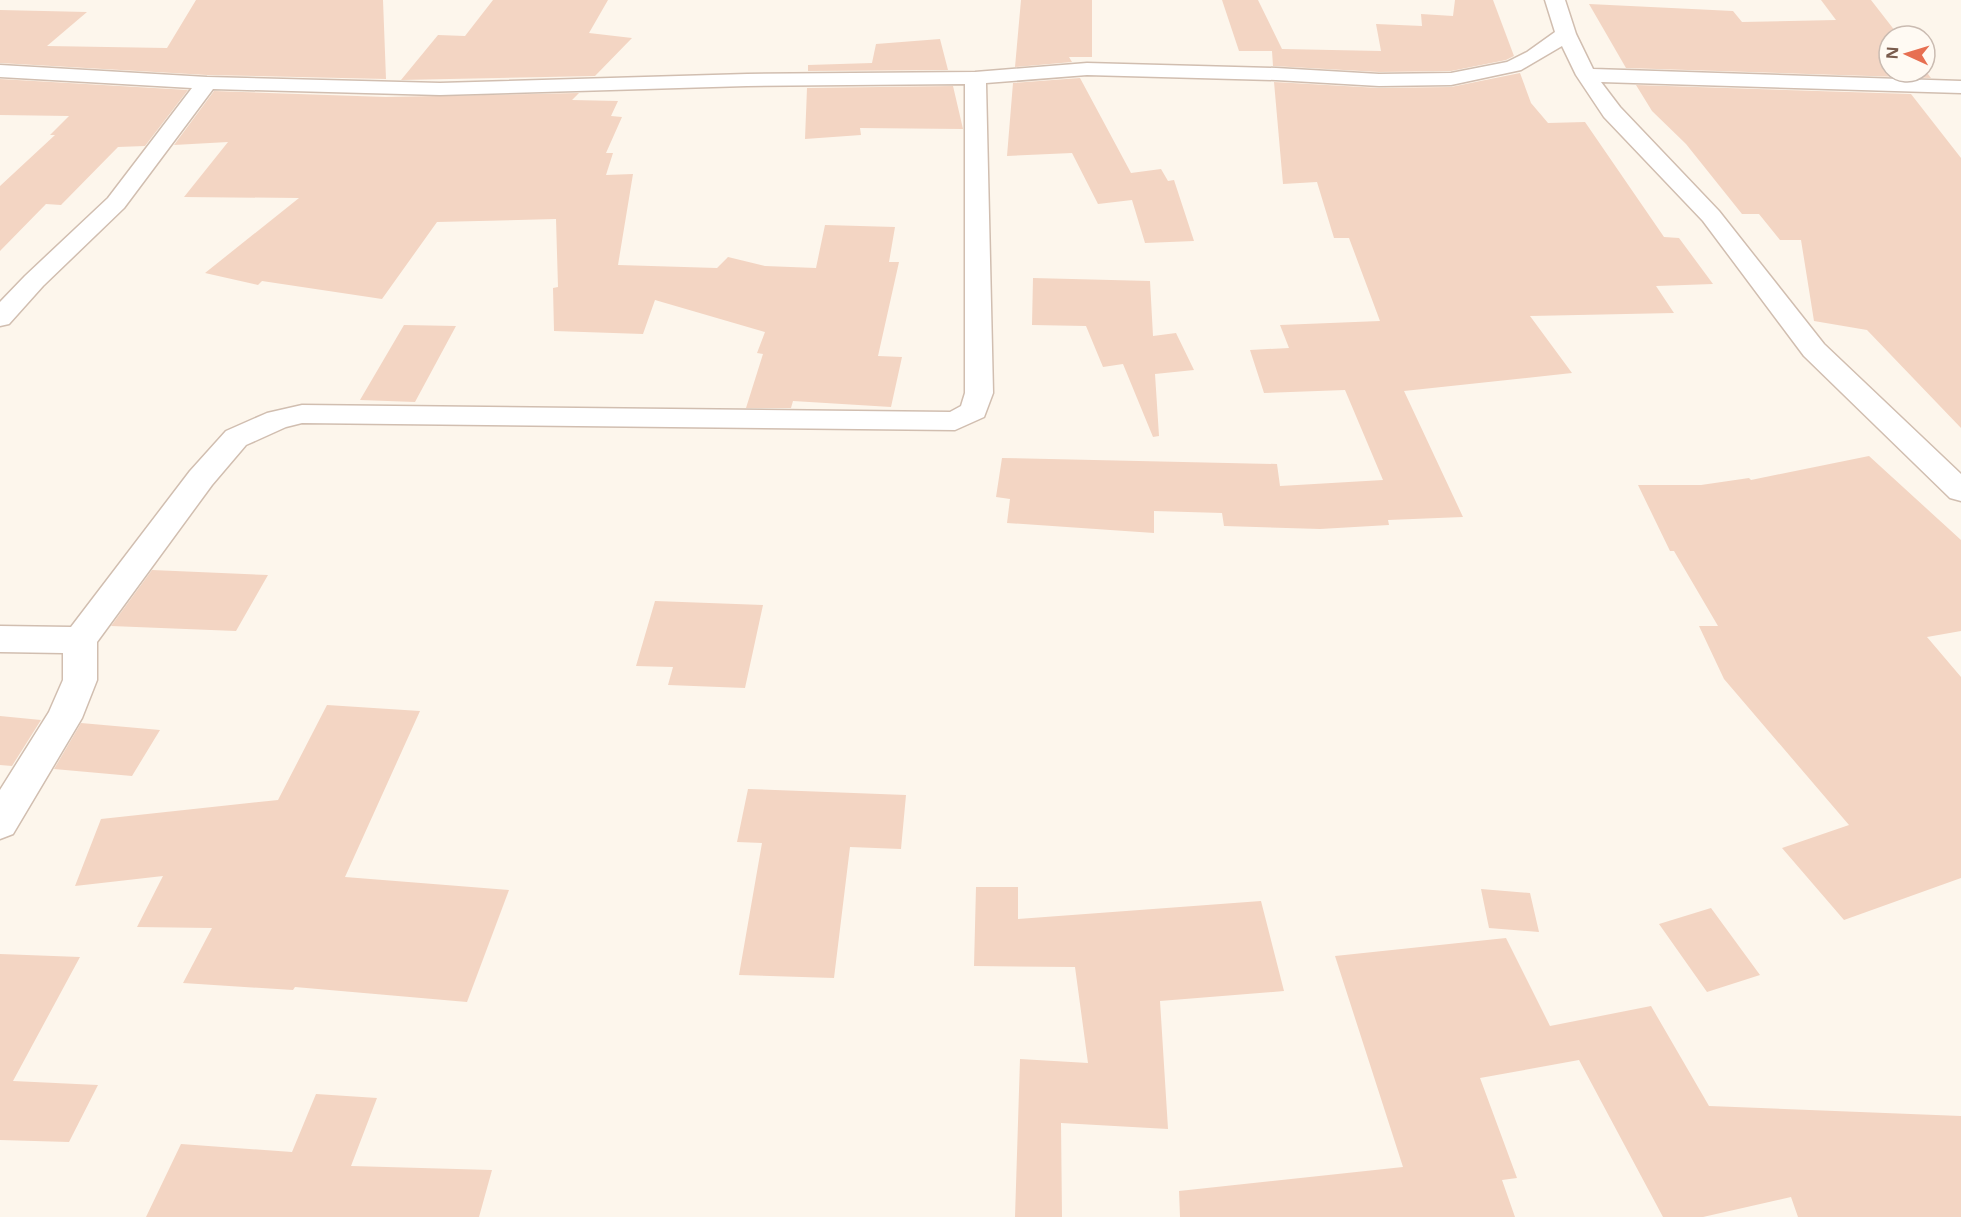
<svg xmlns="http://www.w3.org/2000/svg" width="1961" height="1217" viewBox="0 0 1961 1217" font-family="'Noto Sans',sans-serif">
	<rect width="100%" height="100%" fill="#fdf6ec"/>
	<path fill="#f3d5c3" d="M196,0H383L386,79L207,75L0,63V10L87,12L47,46L167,48Z
		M493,0H608L589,33L632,38L595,76L401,80L438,35L465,36Z
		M1021,0H1092V57H1069L1072,62L1015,67Z
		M1222,0H1258L1282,49L1381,51L1376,24L1422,26L1421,14L1453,16L1455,0H1493L1514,56L1506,60L1451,71L1379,72L1273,66L1272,51H1239Z
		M1821,0H1871L1899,36H1889V72H1925V70L1931,78L1626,68L1589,4L1733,11L1742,22L1836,20Z
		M940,39L948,70L808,71V65L872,63L876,44Z
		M1520,73L1531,103L1548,123L1585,122L1664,237L1679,238L1713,284L1656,286L1674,313L1530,316L1572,373L1404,391L1463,517L1388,520L1389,525L1320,529L1224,526L1222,513L1154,511V533L1007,523L1010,499L996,497L1002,458L1277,464L1280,486L1383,480L1345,390L1264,393L1250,350L1289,348L1280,325L1380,321L1349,238H1334L1317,182L1283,184L1274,82L1379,88L1451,87Z
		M1080,78L1131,173L1161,169L1168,181L1174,180L1194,241L1145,243L1132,200L1098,204L1072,153L1007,156L1013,83Z
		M0,79L188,90L145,146L118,147L61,205L46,204L0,251V186L55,135H50L69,116L0,115Z
		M1636,85L1911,94L1961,158V428L1867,330L1814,321L1801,240H1780L1759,214H1742L1686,144L1652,111Z
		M953,86L963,129L860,128L861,135L805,139L807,88Z
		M214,91L386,97L579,93L572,100L618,101L611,116L622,117L606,153H613L606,175L633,174L618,265L717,268L728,257L765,266L816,268L825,225L895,227L889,262H899L878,356L902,357L891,407L793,401L791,408H746L763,354L757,353L765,332L655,300L643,334L554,331L553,288L558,287L556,219L437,222L382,299L262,281L258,285L205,273L299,198L184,197L228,142L174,145Z
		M1033,278L1150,281L1153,336L1176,333L1194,370L1155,374L1159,436L1153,437L1123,364L1103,367L1086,326L1032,325Z
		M404,325L456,326L415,402L360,400Z
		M1869,456L1961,540V631L1927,637L1961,677V878L1844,920L1782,848L1849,825L1724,679L1699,626H1718L1674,551H1670L1638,485H1701L1749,478L1751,480Z
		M152,570L268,575L236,631L111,626Z
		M655,601L763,605L745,688L668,685L673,667L636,666Z
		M327,705L420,711L345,877L509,890L467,1002L295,987L293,990L183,983L212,928L137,927L163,876L75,886L101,819L278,800Z
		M0,716L41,720L12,766L0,765Z
		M81,723L160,730L132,776L54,769Z
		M748,789L906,795L901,849L850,847L834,978L739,975L762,843L737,842Z
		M976,887H1018V919L1261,901L1284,991L1160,1001L1168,1129L1061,1123L1062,1217H1015L1020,1059L1088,1063L1075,967L974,966Z
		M1481,889L1530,893L1539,932L1489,928Z
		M1711,908L1760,975L1707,992L1659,924Z
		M1506,938L1550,1026L1651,1006L1709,1106L1961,1116V1217H1798L1791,1197L1703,1217H1663L1579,1060L1480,1078L1517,1178L1502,1180L1515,1217H1180L1179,1191L1403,1167L1335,956Z
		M0,954L80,957L13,1081L98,1085L69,1142L0,1140Z
		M316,1094L377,1098L351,1166L492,1170L479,1217H146L181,1144L292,1152Z"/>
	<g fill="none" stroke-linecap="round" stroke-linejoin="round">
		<g stroke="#d1beb0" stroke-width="3">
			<path id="minor" d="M1545,0H1565L1576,34L1593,69L1961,81V93L1601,82L1620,107L1719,211L1824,344L1961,474V501L1950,498L1804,356L1703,221L1604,117L1576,75L1562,46L1521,70L1451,85L1379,86L1276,80L1087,75L986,83L993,393L984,417L955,430L302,423L286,427L246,445L212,485L97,642V680L82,718L13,834L0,839V790L49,712L63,680V653L0,652V626L71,627L190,471L226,431L267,413L302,405L950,412L961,406L965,393V84L747,86L440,95L213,89L124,208L43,286L9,324L0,326V302L25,276L108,198L192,88L0,77V65L207,77L440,83L747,74L975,72L1087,63L1276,68L1379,74L1451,73L1507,62L1527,52L1555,32Z"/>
		</g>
		<use href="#minor" fill="#fff" fill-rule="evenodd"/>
	</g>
	<g transform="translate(1907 54) rotate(274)"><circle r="28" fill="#fffaf3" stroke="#cabbb1" stroke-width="1.5"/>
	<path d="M0-4.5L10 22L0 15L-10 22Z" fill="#e76f51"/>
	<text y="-9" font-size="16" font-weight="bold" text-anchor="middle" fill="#7a5c4d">N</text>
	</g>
</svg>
